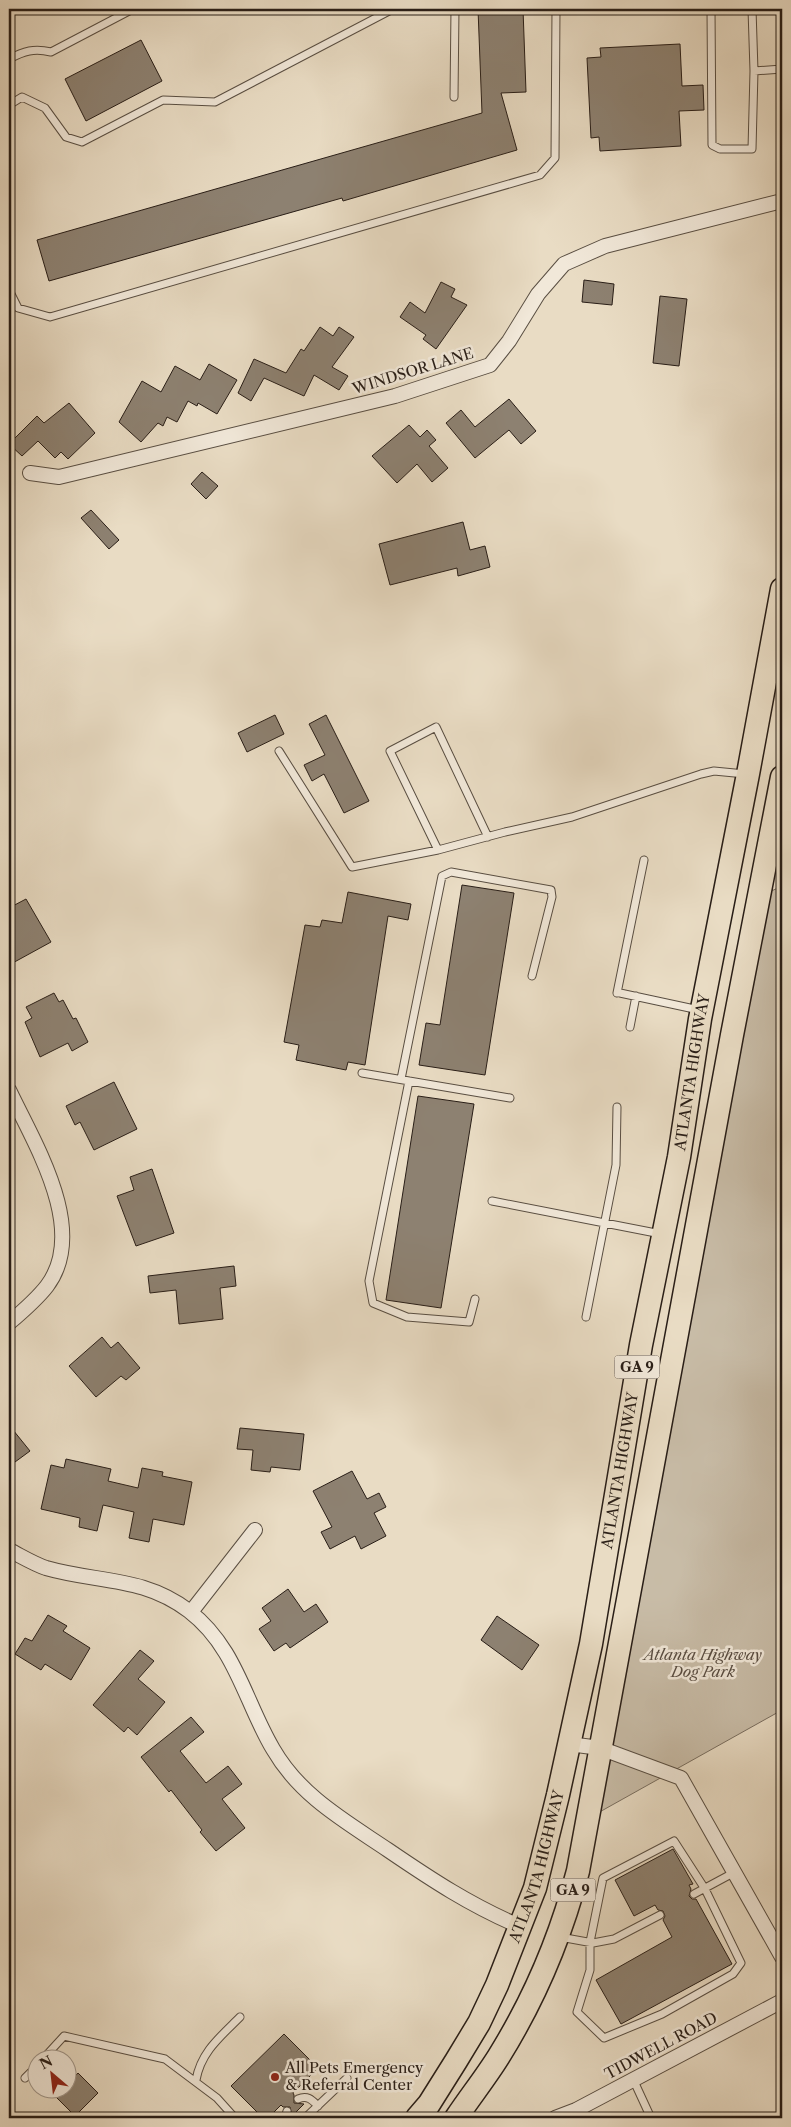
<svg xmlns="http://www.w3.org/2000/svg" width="791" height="2127" viewBox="0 0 791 2127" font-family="'Libre Caslon Text',serif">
	<rect width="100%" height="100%" fill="#e9dcc4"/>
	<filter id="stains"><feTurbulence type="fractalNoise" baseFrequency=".004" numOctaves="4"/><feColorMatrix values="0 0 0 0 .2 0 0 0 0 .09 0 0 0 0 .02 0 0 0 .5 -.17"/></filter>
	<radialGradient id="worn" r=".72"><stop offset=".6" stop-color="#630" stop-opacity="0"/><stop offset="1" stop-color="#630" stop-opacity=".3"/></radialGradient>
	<path fill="#c8bca7" stroke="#786d5f" d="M782,886V1710L596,1814L765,894Z"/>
	<path fill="#8d8171" stroke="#291e17" d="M478,9H523L526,92L501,93L517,150L343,201L342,198L49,281L37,240L482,113Z
		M141,40L162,81L86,121L65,79Z
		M680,44L682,86L703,85L704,110L679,111L681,146L600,151L599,137L591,138L587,58L601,57L600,48Z
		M584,280L614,284L612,305L582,302Z
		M441,282L455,289L451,297L467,305L436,349L423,339L426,335L400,317L410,302L425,313Z
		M660,296L687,299L679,366L653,363Z
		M320,327L333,336L339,327L354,337L332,367L348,376L339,390L314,375L304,396L264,378L251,401L238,393L254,359L286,373L301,349L304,351Z
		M209,364L237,380L217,414L198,403L197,406L188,401L177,422L167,417L163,426L158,423L141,442L119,422L142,381L161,392L175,366L200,380Z
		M509,399L536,431L521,444L509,430L475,458L446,423L461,410L475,427Z
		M69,403L95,433L68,459L61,452L55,458L38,441L22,456L9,444L37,416L44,423Z
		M409,425L420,437L427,430L436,440L429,446L448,468L432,482L417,464L397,483L372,456Z
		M202,472L218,486L206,499L191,484Z
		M91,510L119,540L109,549L81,518Z
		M463,522L470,550L485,546L490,567L458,576L457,568L390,585L379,544Z
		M275,715L284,734L247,752L238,733Z
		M326,715L369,801L344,813L324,774L312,781L304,765L325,755L309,724Z
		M462,885L514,893L485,1075L419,1065L426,1023L440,1025Z
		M348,892L411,904L408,920L388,916L365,1065L348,1062L346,1070L296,1060L299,1045L284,1042L305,925L320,927L322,920L342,923Z
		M26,899L51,942L9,965V908Z
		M54,993L59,1002L63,1000L73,1019L76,1018L88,1042L72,1051L68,1043L40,1057L25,1022L32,1018L26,1007Z
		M114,1082L137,1129L94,1150L80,1122L75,1125L66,1106Z
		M418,1096L474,1104L441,1308L386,1300Z
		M152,1169L174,1233L136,1246L117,1196L134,1190L130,1177Z
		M234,1266L236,1286L220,1288L223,1319L179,1324L176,1290L150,1293L148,1276Z
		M102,1337L111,1348L118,1342L140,1368L126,1380L121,1376L96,1397L69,1366Z
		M9,1425L30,1451L15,1462L9,1454Z
		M240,1428L304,1434L300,1470L271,1467L270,1472L251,1470L253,1450L237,1449Z
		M66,1459L111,1469L108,1481L138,1488L142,1468L163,1472L162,1476L192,1482L184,1525L153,1519L149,1542L129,1538L134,1512L103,1505L97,1531L79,1527L80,1518L41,1509L51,1465L64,1468Z
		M352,1471L367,1499L379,1493L386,1507L374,1513L386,1536L361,1549L355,1536L330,1549L321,1532L332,1527L313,1491Z
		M288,1589L304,1612L316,1604L328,1622L290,1648L286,1643L274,1651L259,1629L271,1621L262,1608Z
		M48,1615L67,1626L63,1631L90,1648L71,1680L45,1664L41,1670L15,1654L25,1638L32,1641Z
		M497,1616L539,1645L522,1670L481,1640Z
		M140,1650L154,1661L138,1679L165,1702L137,1735L128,1727L124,1732L93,1705Z
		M191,1717L204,1732L180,1751L206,1783L228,1766L242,1784L222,1799L245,1828L216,1851L200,1832L202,1830L171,1790L169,1792L141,1757Z
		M673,1849L693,1884L689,1885L691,1889L689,1896L692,1899H696L732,1964L621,2024L596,1980L672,1937L663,1920L665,1916L663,1911L658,1910L655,1905L634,1916L615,1880Z
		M284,2034L318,2068L293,2093L294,2095V2103L304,2104L292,2116L290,2107H283L281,2105L268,2118H263L231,2086Z
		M78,2073L98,2093L75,2116L55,2096L62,2090H68V2084Z"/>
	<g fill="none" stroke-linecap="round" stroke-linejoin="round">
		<g stroke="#594e42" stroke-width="9">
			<path id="lane" d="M711,9L712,145L720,149H752L754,71L752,9
				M9,59C24,51 34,48 51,52L133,9
				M754,71L782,69
				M454,97L455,9
				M9,105L22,97L45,108L66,137L82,142L163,100L215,102L393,9
				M9,290L18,308L50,317L540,175L555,158L556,9
				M279,751L352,867L438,850L505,832L572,817L701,774L714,771L745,774
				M438,850L390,751L436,727L488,837
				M617,993L644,860
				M620,993L699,1010
				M630,1027L636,996
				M362,1073L510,1098
				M401,1079L442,876L451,872L551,890L552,897L532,976
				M409,1081L369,1281L373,1303L407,1317L469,1322L475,1299
				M492,1201L661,1234
				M586,1317L616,1165L617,1107
				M674,1841L705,1889L741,1963L733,1974L662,2014L604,2038L577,2012L590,1970V1942L603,1878Z
				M694,1894L735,1872
				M560,1937L593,1943L614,1939L660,1915
				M42,2060L64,2036L165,2059L217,2098L235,2118
				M25,2078L38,2065
				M633,2079L651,2118
				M196,2080C201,2052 220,2037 240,2017
				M298,2099C308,2095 312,2100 318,2106
				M285,2118L287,2111
				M305,2118L347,2078"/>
		</g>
		<g stroke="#594e42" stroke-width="16">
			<path id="street" d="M30,473L59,477L395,396L490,365L509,341L538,294L564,264L605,246L782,201
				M9,1090C34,1143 89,1230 47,1286C37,1299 22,1312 9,1323
				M9,1550C21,1556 34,1564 46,1568C98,1583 143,1576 189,1611C236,1647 245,1702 273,1749C300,1796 345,1821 388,1850C432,1880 470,1905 519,1926
				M191,1612L255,1530
				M569,1744L600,1748L681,1778L782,1957
				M555,2118L576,2110L782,2001"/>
		</g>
		<g stroke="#291e17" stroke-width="25">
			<g id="primary">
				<path id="s1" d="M417,2118L429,2104L456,2061L479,2023L497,1985L535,1888L558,1795L591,1644L641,1345L679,1157L700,1019L748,774L782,589"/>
				<path d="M456,2118C470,2097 486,2077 499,2056C535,1998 561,1936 578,1871L732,1035L782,777"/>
			</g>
		</g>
		<use href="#lane" stroke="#f1e8d9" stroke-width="7"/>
		<use href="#street" stroke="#f1e8d9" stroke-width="14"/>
		<use href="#primary" stroke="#e9dcc4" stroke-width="22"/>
	</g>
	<circle fill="#8f2418" stroke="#f1e8d9" stroke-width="2" cx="275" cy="2077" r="5"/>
	<g text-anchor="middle" stroke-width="5" stroke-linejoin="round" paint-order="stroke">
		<g fill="#f1e8d9" stroke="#655b51" stroke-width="1">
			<rect x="614.5" y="1355.5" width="45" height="23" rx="4"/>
			<rect x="550.5" y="1878.5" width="45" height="23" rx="4"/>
		</g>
		<g font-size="14" font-weight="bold" fill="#291e17">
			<text x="637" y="1372">GA 9</text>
			<text x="573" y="1895">GA 9</text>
		</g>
		<g font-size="15" fill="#291e17" stroke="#f1e8d9">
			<text transform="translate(413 371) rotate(-17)" y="5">WINDSOR LANE</text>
			<text dy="5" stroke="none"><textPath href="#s1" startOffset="1091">ATLANTA HIGHWAY</textPath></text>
			<text dy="5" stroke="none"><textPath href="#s1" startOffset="686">ATLANTA HIGHWAY</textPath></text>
			<text dy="5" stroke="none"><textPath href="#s1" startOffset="281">ATLANTA HIGHWAY</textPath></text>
			<text transform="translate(661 2046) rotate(-28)" y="5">TIDWELL ROAD</text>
		</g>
		<g font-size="15" font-style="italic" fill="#594d42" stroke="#f1e8d9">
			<text x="703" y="1660">Atlanta Highway<tspan x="703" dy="17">Dog Park</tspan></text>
		</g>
		<g font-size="15" fill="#291e17" stroke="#f1e8d9" text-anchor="start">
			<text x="285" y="2073">All Pets Emergency<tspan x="285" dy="17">&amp; Referral Center</tspan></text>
		</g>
	</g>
	<rect width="791" height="2127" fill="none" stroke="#e9dcc4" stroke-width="30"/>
	<rect x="10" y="10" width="771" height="2107" fill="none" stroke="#291e17" stroke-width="2.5"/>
	<rect x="15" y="15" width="761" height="2097" fill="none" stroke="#291e17"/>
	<g transform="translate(52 2074) rotate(332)"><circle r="24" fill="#f1e8d9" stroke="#a1978b"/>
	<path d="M0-4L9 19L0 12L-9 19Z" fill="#8f2418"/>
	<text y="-8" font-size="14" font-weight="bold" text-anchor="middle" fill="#291e17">N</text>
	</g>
	<rect width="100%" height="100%" filter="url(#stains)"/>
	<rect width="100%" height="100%" fill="url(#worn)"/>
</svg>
